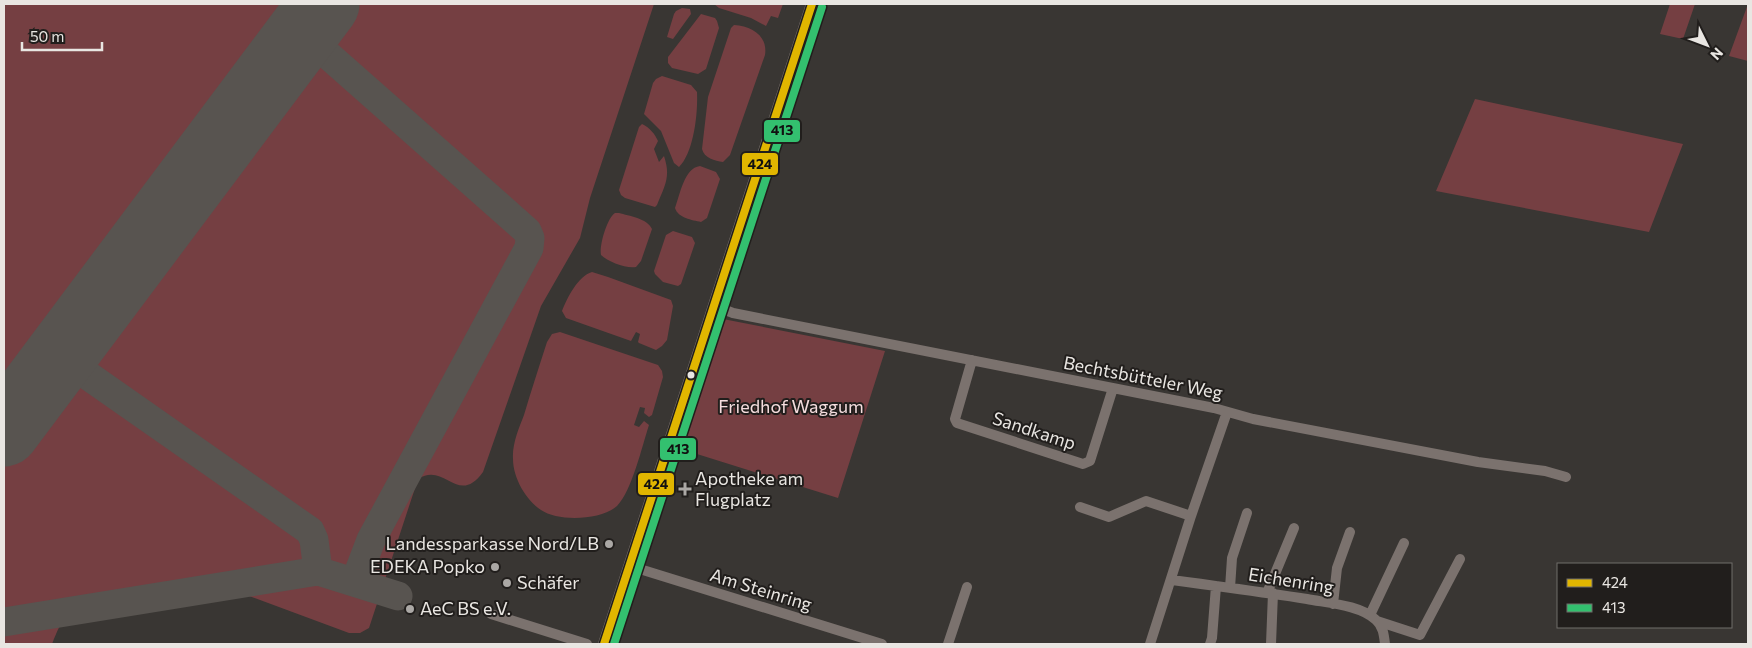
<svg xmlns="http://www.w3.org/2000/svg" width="1752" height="648" viewBox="0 0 1752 648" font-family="Commissioner,sans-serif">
	<rect width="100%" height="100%" fill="#393633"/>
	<path fill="#753f42" d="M4,4H654L590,198L580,238L541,306L483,472C458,507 445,461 418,479L369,628L360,633H349L249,596L219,589L89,609C62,619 63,617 52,644H4Z
		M714,4H783L778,18L771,16L766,26L751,18L719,8Z
		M1670,4H1695L1683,39L1660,34Z
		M1748,4V61L1729,56Z
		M682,8L690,9L691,14L673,39L667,37L674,14L676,11Z
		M701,14L715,18L717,21L719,28L706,69L698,74L672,68L668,63V57Z
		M734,25C752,26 768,36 765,55L730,155L723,162C715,161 704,158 702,149L708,97L731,28Z
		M662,76L691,85L697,92C698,113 694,152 679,167L674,163L661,131L644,114L653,83L656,79Z
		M1475,99L1683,144L1649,232L1436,191Z
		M642,124C650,128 655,134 658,141L654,149L659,162L664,156C671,177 665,185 657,205L655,207L625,198L621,195L619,190L639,127Z
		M700,166L716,172L720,179L707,218L701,222C692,220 678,218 675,208C680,195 684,168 700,166Z
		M615,213H619C629,216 647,218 652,229L641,261L636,267C627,269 608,262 601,255C599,246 607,218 615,213Z
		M673,231L692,237L695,243L681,284L678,286L663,282L655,274L654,271L666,235Z
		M592,272L608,277L671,300L673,306L667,340L662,346L656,350L639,343L638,342L640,334L636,332L631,341L566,318L562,311C567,298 578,276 592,272Z
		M723,319L885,351L838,498L681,449Z
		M560,332L658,365L662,371L663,377L652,415L649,417L644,413L645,408L640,407L634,425L639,427L644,421L649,425C642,446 632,491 617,506C602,520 558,522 541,510C526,500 513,478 513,459C512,444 519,428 524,415C531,391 539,367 547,342L552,334Z"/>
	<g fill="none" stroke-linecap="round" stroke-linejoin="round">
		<path stroke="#585450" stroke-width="29" d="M303,33L527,231L530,238L529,248L371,540L355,582
			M60,356L310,531L314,540L318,571
			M4,622L318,571L398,596"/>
		<path stroke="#585450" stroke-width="71" d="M4,431L324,4"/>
		<path stroke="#7b726e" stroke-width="10" d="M715,306L733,313L1214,408L1253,419L1478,462L1545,471L1566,477
			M972,360L955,419L957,423L1083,464L1090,461L1113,388
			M1080,507L1109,517L1146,501L1191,516
			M630,566L882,644
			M1172,580C1217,586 1262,592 1307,599C1327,603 1361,605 1376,620C1383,626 1384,635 1385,644
			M1230,588L1232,558L1247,513
			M1267,593L1294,528
			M1333,604L1337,568L1350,532
			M491,614L587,644
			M1370,615L1404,543
			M1377,621L1420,635L1460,559
			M948,644L967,587
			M1150,644L1191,516L1227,412
			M1210,644L1212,638L1216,586
			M1271,644L1273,593"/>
		<path stroke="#7b726e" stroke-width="12" d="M604,644L812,4"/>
		<g stroke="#211e1c" stroke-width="11">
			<path id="bus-1" d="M604,644L812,4"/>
		</g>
		<g stroke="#211e1c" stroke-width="11">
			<path id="bus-2" d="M614,644L822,7"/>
		</g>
		<use href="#bus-1" stroke="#e1b600" stroke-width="8"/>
		<use href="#bus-2" stroke="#33c06f" stroke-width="8"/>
	</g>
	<circle fill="#e9e6e2" stroke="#211e1c" stroke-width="2" cx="691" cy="375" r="4.5"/>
	<g fill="#aba8a5" stroke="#211e1c" stroke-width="2">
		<path d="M682.5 481.5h5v5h5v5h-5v5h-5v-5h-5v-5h5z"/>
		<circle cx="609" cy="544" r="5"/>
		<circle cx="495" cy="567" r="5"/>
		<circle cx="507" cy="583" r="5"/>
		<circle cx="410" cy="609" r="5"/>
	</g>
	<g text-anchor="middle" stroke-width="4" stroke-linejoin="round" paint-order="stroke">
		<g font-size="18" fill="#e9e6e2" stroke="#211e1c">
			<text transform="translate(1143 378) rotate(11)" y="6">Bechtsbütteler Weg</text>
			<text transform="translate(1034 431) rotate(18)" y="6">Sandkamp</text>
			<text transform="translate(1291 581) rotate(9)" y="6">Eichenring</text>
			<text transform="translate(761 590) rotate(17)" y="6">Am Steinring</text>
		</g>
		<g font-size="18" fill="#f5ddde" stroke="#211e1c">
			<text x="791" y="413">Friedhof Waggum</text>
		</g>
		<g font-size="18" fill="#e9e6e2" stroke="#211e1c" text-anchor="start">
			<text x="695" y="485">Apotheke am<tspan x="695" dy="21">Flugplatz</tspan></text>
			<text x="599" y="550" text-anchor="end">Landessparkasse Nord/LB</text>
			<text x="485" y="573" text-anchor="end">EDEKA Popko</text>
			<text x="517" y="589">Schäfer</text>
			<text x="420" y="615">AeC BS e.V.</text>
		</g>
	</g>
	<g stroke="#211e1c" stroke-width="2">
		<rect x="763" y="119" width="38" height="24" rx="5" fill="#33c06f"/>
		<rect x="741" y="152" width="38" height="24" rx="5" fill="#e1b600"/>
		<rect x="659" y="437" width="38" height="24" rx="5" fill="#33c06f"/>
		<rect x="637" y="472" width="38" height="24" rx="5" fill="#e1b600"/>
	</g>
	<g font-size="14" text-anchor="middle" font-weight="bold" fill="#111">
		<text x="782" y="135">413</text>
		<text x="760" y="169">424</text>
		<text x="678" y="454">413</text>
		<text x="656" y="489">424</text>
	</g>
	<rect width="1752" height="648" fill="none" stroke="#e9e6e2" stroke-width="10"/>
	<rect x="1557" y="563" width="175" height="65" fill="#211e1c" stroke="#716e6b"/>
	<rect x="1567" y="579" width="25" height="8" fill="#e1b600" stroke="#716e6b"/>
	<text x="1602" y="588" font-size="15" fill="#e9e6e2">424</text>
	<rect x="1567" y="604" width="25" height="8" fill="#33c06f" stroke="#716e6b"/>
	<text x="1602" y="613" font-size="15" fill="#e9e6e2">413</text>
	<g transform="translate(1707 45) rotate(132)" stroke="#211e1c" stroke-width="4" paint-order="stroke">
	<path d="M0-4L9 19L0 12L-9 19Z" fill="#e9e6e2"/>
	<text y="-8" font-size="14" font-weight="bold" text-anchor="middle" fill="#e9e6e2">N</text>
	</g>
	<path d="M22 42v8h80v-8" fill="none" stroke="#e9e6e2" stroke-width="2.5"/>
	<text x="30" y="42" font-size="15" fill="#e9e6e2" stroke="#211e1c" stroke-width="4" paint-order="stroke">50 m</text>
</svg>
